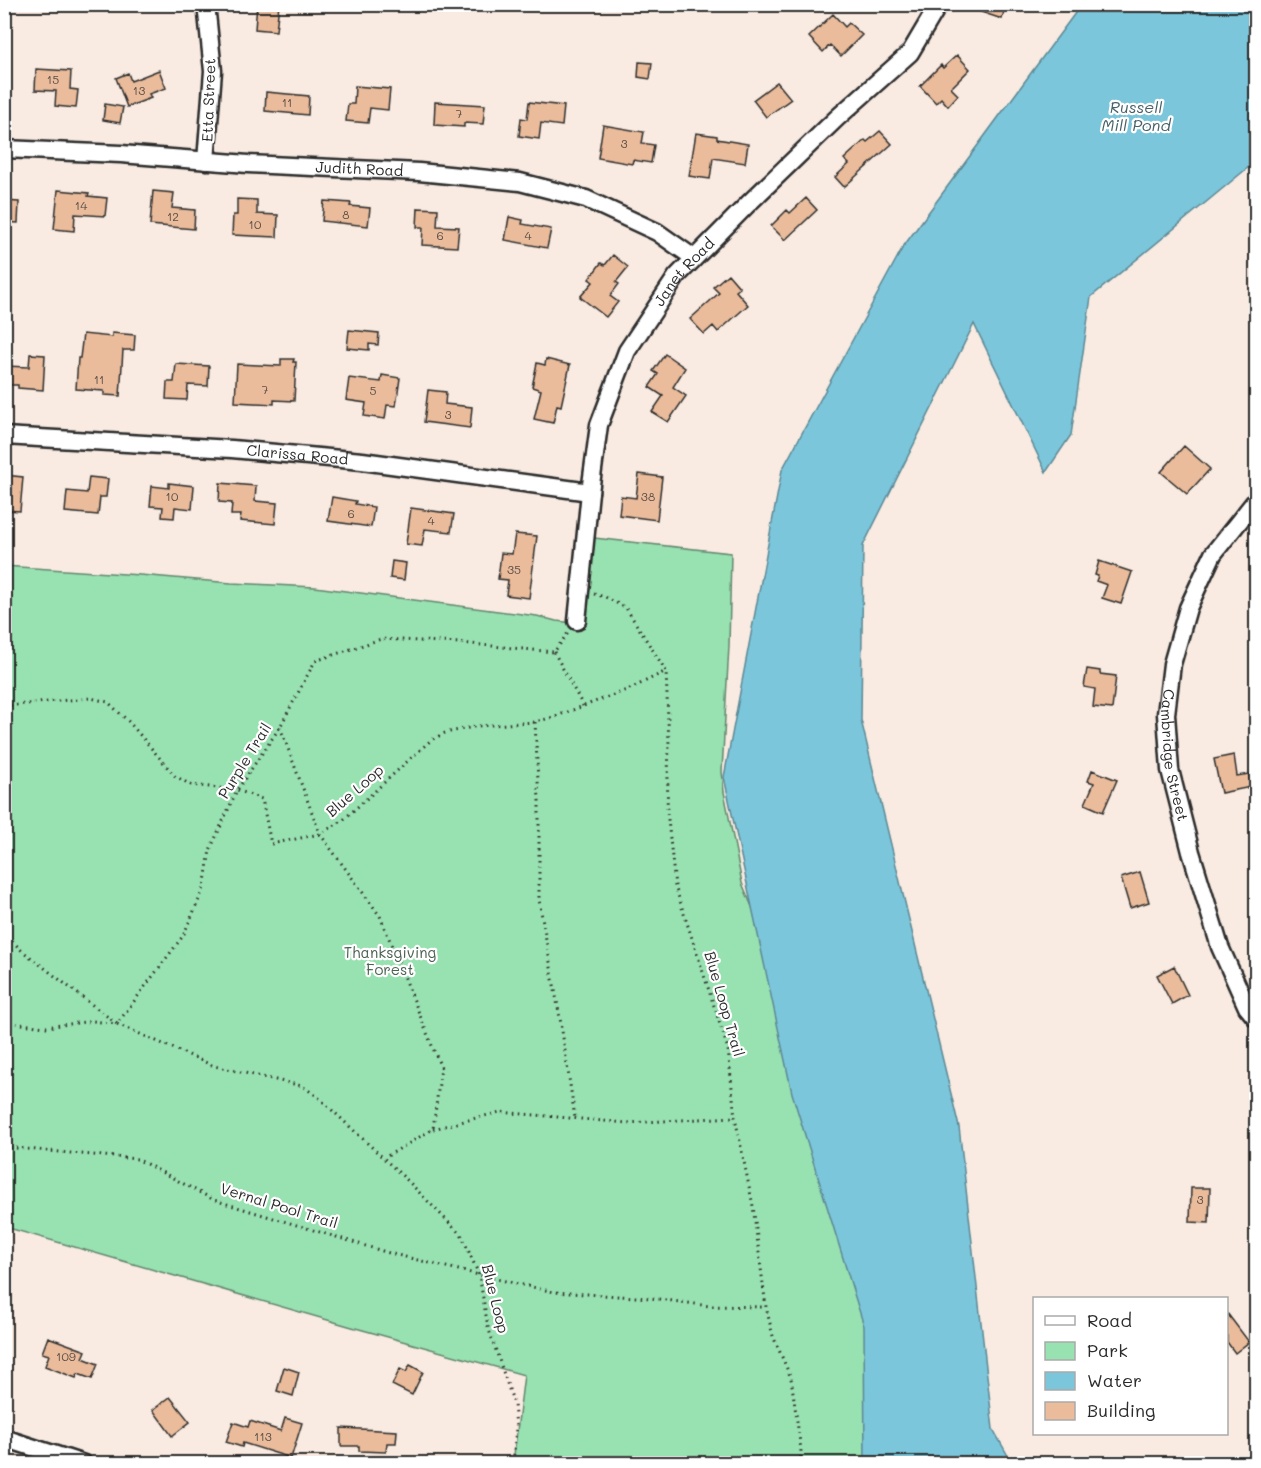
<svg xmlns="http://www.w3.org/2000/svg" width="1261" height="1468" viewBox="0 0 1261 1468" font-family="Mali,sans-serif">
	<rect width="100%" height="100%" fill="#f9ebe1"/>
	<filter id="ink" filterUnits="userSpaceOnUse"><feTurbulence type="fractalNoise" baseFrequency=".0167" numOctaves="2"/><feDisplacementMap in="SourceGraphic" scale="12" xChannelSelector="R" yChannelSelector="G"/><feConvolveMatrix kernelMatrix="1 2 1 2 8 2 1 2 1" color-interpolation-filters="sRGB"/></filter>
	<g filter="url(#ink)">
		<path fill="#98e1b0" stroke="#62866e" stroke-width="1.5" d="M594,538L731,553L729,646L722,771L724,792L742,883L758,921L862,1284L877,1463H513L524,1375L352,1327L5,1227L4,566L140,575L231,583L315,587L537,616L556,621L583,624Z"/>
		<path fill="#7bc6db" stroke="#5b8895" stroke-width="1.5" d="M1081,5H1256V161L1091,297L1071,435L1046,472L974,324L863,546L861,720L959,1127L993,1429L1012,1463H865L864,1326L792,1093L724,777L782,470L903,247Z"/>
		<path fill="#ebbc9b" stroke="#2b2b2b" stroke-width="1.5" d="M257,4H279L276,31L255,29Z
			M966,4H1006L1002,19L966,7Z
			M833,14L845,27L849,23L862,35L841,56L830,45L823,52L809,37Z
			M957,55L970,69L951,88L958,95L948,106L941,98L936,103L920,86L941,65L943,68Z
			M639,62L652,63L650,79L638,77Z
			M36,69L71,71L70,89L78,90L76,108L55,106L56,91L35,90Z
			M159,70L166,88L149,94L151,98L127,107L116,78L128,73L131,81Z
			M777,82L791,99L766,117L753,100Z
			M355,86L390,89L388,110L370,108L368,123L346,121L348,104H354Z
			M266,92L309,96L308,115L265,111Z
			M435,102L485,105L483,124L464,123V127L434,125Z
			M529,102L564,106L562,126L541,123L539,139L519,136L521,118L527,119Z
			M105,104L123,107L120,123L103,120Z
			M603,125L644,132L642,143L654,145L651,163L633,160L632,164L598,158Z
			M880,131L892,144L844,187L835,177L849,164L844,159L865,140L867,142Z
			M696,133L717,136V139L748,144L745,163L713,158L710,179L689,176Z
			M58,190L89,193L88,196L107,198L105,216L75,214L74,231L54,229Z
			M153,191L174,193L172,208L195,210L194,229L150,225Z
			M806,198L817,210L785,240L771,226L787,210L790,213Z
			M237,199L257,200V214L278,215L277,237L232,235L233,215H237Z
			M4,201L19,202L18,223L4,222Z
			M324,201L351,203L350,206L370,208L368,226L322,221Z
			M418,208L438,209L437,226L459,227L457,247L422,245L423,227H417Z
			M509,217L523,220L522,224L551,229L547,248L505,240Z
			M613,255L628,267L616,282L619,284L610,296L618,302L606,317L580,297L593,282L589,279L601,263L605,265Z
			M728,274L740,288L736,291L748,305L718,332L713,326L704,334L690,319L719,293L713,287Z
			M349,330L379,333L378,345L369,344V350L347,348Z
			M112,333L135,335L134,350H123L120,396L104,395V391L76,389L78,358H80L83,334L112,337Z
			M30,354L45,355L43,390L18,388V385H4V366L29,367Z
			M665,354L685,368L673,387L686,396L668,422L652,412L663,396L649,387L658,374L653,371Z
			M281,359H294L293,362H296L294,401L274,400V404L235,402L237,364L281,366Z
			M546,359L570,365L561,406L557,405L553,423L534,419L541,390L532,387L537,363L545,365Z
			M176,364L209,366L208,386L188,385L187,400L166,399L167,382H174Z
			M382,375L400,378L396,406L387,405L385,419L364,416L366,403L346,400L349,378L381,382Z
			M428,390L446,392L445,404L472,407L470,428L424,422Z
			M1184,446L1210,469L1187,494L1161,472Z
			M639,474L662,477L657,520L619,515L621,496L636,498Z
			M4,475L23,477L20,511L4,510Z
			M89,477L108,479L106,497H100L98,515L65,512L67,491L87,493Z
			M169,483L194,486L192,509L175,507L174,518L162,517L163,507L150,506L152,486L169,488Z
			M220,483L256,486L255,501L277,503L275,524L240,521L241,515H231L232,503L219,502Z
			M332,497L356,501L355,504L374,507L371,527L328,521Z
			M411,508L454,514L451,532L425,529L422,546L406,544Z
			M515,534L537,536L529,598L506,595L508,580L498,579L501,553L512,554Z
			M392,561L406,563L404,580L390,578Z
			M1099,561L1132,572L1121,604L1102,598L1107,585L1096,581L1098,576L1095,575Z
			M1087,669L1100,671V674L1116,676L1112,709L1093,707L1095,689L1084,687Z
			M1234,755L1237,776L1249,774L1251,787L1221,793L1214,759Z
			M1092,770L1117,780L1103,812L1085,804L1094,783L1088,781Z
			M1140,872L1149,902L1130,908L1121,878Z
			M1174,966L1188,995L1172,1004L1157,975Z
			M1191,1188H1210L1209,1223L1190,1222Z
			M1227,1313L1249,1342L1235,1353L1227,1342Z
			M48,1337L86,1351L83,1358L98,1364L92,1379L78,1374L76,1378L45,1366L49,1355L42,1353Z
			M410,1365L423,1372L412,1395L392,1385L400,1369L406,1372Z
			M284,1367L299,1372L293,1396L277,1391Z
			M170,1397L190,1422L172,1436L153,1410Z
			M285,1418L302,1423L291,1458L243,1443L242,1447L226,1442L233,1422L248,1427L250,1421L281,1431Z
			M341,1428L397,1431L396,1443H387L386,1452L359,1451V1446H341Z"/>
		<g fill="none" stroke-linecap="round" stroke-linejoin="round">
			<g stroke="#2b2b2b" stroke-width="21">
				<g id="minor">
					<path d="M206,4L213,71L206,161"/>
					<path id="s1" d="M4,149L121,154L248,164L419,172L520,182L586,199L657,232L694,258"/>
					<path id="s2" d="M4,436L232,449L362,461L590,492"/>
					<path id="s3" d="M1256,500L1213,554L1188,608L1172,664L1166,714L1170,770L1191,852L1220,947L1247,1007L1256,1018"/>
					<path id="s4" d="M577,621L590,492L599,425L627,351L677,276L748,204L837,118L910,53L939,4"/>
					<path d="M4,1438L84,1464"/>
				</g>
			</g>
			<path stroke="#2b2b2b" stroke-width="3" stroke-dasharray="1.5 4.5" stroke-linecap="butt" d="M594,594L605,597L626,608L666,671L669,744L667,810L675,886L728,1049L735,1117L753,1206L766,1307L773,1336L791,1378L801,1450L800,1464
				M554,652L583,706
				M4,706L91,698L108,702L129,722L175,776L191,785L237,790L262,799L271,844L320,834L342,821L431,740L445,733L478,726L535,722L554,717L632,688L666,671
				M535,722L539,801V900L561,1024L575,1118
				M280,727L320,834L380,916L441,1068L433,1129L384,1158
				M4,932L20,949L117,1024L183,936L204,888L210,850L237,790L280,727L315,661L381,639L461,643L554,652L568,633
				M4,1022L46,1027L93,1021L117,1024L214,1066L302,1086L317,1096L409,1182L462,1236L479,1275L488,1327L514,1404L516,1427L513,1464
				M433,1129L500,1112L627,1123L735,1117
				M4,1147L137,1159L214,1200L389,1253L479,1275L554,1292L651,1298L710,1306L766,1307"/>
			<use href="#minor" stroke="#fff" stroke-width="16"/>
		</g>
	</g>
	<g text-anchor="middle" stroke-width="4.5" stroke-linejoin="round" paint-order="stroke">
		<g font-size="12" fill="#5b4f47">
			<text x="53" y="84">15</text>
			<text x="139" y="95">13</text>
			<text x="287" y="107">11</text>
			<text x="459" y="118">7</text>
			<text x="624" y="148">3</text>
			<text x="81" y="210">14</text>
			<text x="346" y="219">8</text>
			<text x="173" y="221">12</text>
			<text x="255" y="229">10</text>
			<text x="440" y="240">6</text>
			<text x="528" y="240">4</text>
			<text x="99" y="384">11</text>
			<text x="265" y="394">7</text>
			<text x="373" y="395">5</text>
			<text x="448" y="419">3</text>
			<text x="172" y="501">10</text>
			<text x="648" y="501">38</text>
			<text x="351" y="518">6</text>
			<text x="431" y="525">4</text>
			<text x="514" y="574">35</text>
			<text x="1200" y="1204">3</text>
			<text x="66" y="1361">109</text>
			<text x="263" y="1441">113</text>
		</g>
		<g font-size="15" fill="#2b2b2b" stroke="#fff">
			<text transform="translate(209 100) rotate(-88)" y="5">Etta Street</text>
			<text dy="5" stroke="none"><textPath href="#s1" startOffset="356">Judith Road</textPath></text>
			<text dy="5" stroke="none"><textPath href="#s4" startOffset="374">Janet Road</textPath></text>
			<text dy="5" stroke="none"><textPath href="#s2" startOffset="294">Clarissa Road</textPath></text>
			<text dy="5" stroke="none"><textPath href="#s3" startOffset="279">Cambridge Street</textPath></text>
			<text transform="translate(245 761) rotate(-58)" y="5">Purple Trail</text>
			<text transform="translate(355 791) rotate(-41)" y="5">Blue Loop</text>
			<text transform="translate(724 1004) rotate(74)" y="5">Blue Loop Trail</text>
			<text transform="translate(279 1206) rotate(17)" y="5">Vernal Pool Trail</text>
			<text transform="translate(495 1299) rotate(76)" y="5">Blue Loop</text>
		</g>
		<g font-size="15" fill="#4c6253" stroke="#fff">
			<text x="390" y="958">Thanksgiving<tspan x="390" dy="17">Forest</tspan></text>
		</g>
		<g font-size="16" font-style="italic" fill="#476169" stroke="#fff">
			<text x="1136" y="113">Russell<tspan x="1136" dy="18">Mill Pond</tspan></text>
		</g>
	</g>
	<rect width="1261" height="1468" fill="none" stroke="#fff" stroke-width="24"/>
	<rect x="12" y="12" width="1237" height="1444" fill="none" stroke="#2b2b2b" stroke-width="2" filter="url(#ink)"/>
	<rect x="1033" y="1297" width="195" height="138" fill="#ffffff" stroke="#aaaaaa" stroke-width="1.5"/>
	<rect x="1045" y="1316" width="30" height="9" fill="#ffffff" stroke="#aaaaaa" stroke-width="1.5"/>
	<text x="1087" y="1327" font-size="18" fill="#2b2b2b">Road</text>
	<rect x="1045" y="1342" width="30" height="18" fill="#98e1b0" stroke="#aaaaaa" stroke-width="1.5"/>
	<text x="1087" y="1357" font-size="18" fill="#2b2b2b">Park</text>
	<rect x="1045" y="1372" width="30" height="18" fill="#7bc6db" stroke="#aaaaaa" stroke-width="1.5"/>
	<text x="1087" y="1387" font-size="18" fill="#2b2b2b">Water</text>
	<rect x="1045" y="1402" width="30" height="18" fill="#ebbc9b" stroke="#aaaaaa" stroke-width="1.5"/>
	<text x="1087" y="1417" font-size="18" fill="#2b2b2b">Building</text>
</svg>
